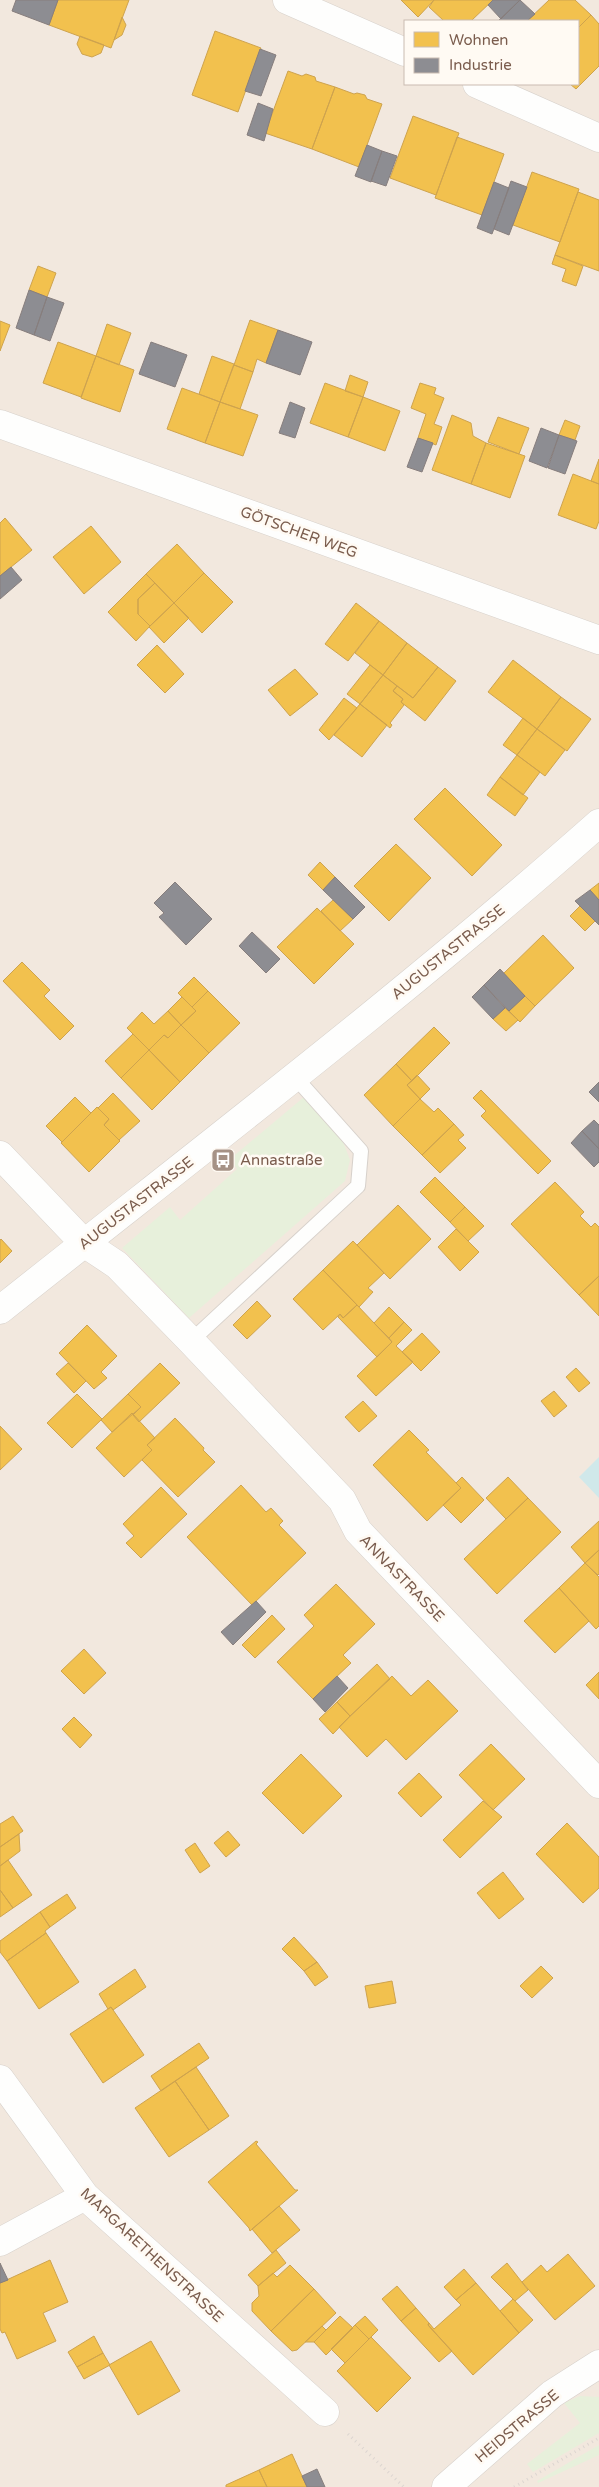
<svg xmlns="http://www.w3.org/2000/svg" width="599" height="2487" viewBox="0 0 599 2487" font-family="'Varela Round',sans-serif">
	<rect width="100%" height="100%" fill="#f9f5f0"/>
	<path fill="#f2e8de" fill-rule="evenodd" d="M0,0H599V2487H0ZM405,21H578V84H405Z"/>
	<path fill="#e7f0db" d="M304,1097L342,1139L350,1160L345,1181L189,1318L122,1248L170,1207L180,1220L237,1169L230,1159Z
		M580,2396L599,2397V2433L533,2472L527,2464L580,2423L564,2403Z
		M599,2445V2455L538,2483L537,2481Z"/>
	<path fill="#d0e8ea" d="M599,1457V1498L579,1477Z"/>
	<path fill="#f2c14e" stroke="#cea34e" d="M58,0H129L111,48L49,25Z
		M401,0H434L418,17Z
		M434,0H493L471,21H444L429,7Z
		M549,0H575L591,15L578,28V21H527Z
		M591,15L599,24V66L576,89L570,84H578V28Z
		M122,17L126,25L122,35L114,40Z
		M215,31L261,48L238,112L192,95Z
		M80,36L104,45L101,53L92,57L82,54L77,44Z
		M288,71L302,76L306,74L315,77L316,81L335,87L312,149L265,133Z
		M335,87L354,94L357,93L365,95L367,99L382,104L359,167L312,149Z
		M413,116L459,133L436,195L390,178Z
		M457,137L504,154L482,215L435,198Z
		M532,172L579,189L560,242L513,225Z
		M578,192L599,200V271L555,255Z
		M555,255L583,266L576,286L562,281L566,269L552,264Z
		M38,266L56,273L47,297L29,290Z
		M250,320L278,330L266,363L257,359L253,372L234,365Z
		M0,321L10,325L0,351Z
		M107,324L131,333L119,365L96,356Z
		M58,342L96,356L81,397L43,383Z
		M96,356L134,370L120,412L81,398Z
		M212,356L234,364L220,402L199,394Z
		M234,365L253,372L240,409L220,402Z
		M350,375L368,382L363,397L345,391Z
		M325,383L363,397L348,437L310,423Z
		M420,383L436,388L434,394L444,398L434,424L442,427L436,445L418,438L426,414L411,408Z
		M182,388L220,402L205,443L167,429Z
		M363,397L400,411L385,451L348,437Z
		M220,402L258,415L243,456L205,443Z
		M452,415L471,423L473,436L486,443L471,484L432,470Z
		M498,417L529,428L519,454L488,442Z
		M565,420L580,426L575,440L559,435Z
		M486,443L525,456L510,498L471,484Z
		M599,459V484L591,481Z
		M573,474L599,484V521L596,529L558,515Z
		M5,518L32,550L0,576V523Z
		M91,526L121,562L84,594L53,557Z
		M177,544L204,573L174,603L146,574Z
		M204,573L233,602L202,633L174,603Z
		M146,574L155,583L138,599V614L150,626L136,641L108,612Z
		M155,583L174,603L150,626L138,614V599Z
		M174,603L189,618L164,643L149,627Z
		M356,603L379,621L348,661L325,644Z
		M379,621L407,643L383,675L355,653Z
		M407,643L438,667L413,698L383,675Z
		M157,645L184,674L165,693L137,665Z
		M513,660L561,697L537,729L488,692Z
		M370,665L383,675L360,704L347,694Z
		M438,667L456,681L425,721L401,702L403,699L393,691L397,686L413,698Z
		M295,669L318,694L290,716L268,690Z
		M383,675L397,686L393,691L403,699L401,702L404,705L390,723L392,725L390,728L360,704Z
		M561,697L591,719L567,751L537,729Z
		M344,698L357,708L329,740L319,730Z
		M360,704L387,725L362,757L334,735Z
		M523,718L537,729L517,755L503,745Z
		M537,729L565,750L545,776L517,755Z
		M517,755L540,772L523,795L500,777Z
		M500,777L528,798L515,816L487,795Z
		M445,788L502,845L472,876L414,819Z
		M396,844L431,878L389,921L354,886Z
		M320,862L335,877L323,890L308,875Z
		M599,883V900L590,890Z
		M333,900L353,919L340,931L321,911Z
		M580,906L595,921L585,931L570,916Z
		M317,908L354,944L314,984L277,947Z
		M543,935L574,968L535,1006L503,974Z
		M22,962L50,990L44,996L74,1026L60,1040L3,981Z
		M194,977L208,991L192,1007L178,993Z
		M208,991L240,1023L209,1053L181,1025L196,1011L192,1007Z
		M525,996L535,1006L520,1022L509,1011Z
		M182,997L196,1011L181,1025L168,1011Z
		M505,1008L518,1020L506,1031L493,1019Z
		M168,1011L181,1025L168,1038L164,1035L149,1050L127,1028L142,1012L154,1024Z
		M181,1025L209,1053L180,1082L149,1050L164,1035L168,1038Z
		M434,1027L450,1043L412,1081L396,1064Z
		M133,1034L149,1050L121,1078L105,1061Z
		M149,1050L180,1082L152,1110L121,1078Z
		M396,1064L412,1081L407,1085L420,1099L393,1126L364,1095Z
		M417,1075L430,1089L420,1099L407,1085Z
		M481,1090L551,1161L538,1174L481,1116L486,1111L473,1098Z
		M113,1093L140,1121L119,1140L104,1125L109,1119L98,1108Z
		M75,1097L91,1113L62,1142L46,1126Z
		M420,1099L434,1112L438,1108L454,1124L422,1155L393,1126Z
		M97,1107L109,1119L104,1125L120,1141L89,1172L61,1143Z
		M454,1124L464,1135L458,1140L466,1148L440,1173L422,1155Z
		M435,1177L465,1207L450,1222L420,1192Z
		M555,1182L584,1212L580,1216L591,1227L595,1223L599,1227V1276L579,1295L511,1224Z
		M398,1205L431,1239L390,1279L357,1245Z
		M465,1207L484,1226L468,1241L450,1222Z
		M456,1229L479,1252L460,1271L438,1247Z
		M1,1239L12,1251L0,1263V1240Z
		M353,1241L384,1273L368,1288L373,1292L359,1307L323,1270Z
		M323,1270L357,1305L343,1318L340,1314L323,1330L293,1299Z
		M599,1276V1316L579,1295Z
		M257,1301L271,1316L247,1339L233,1325Z
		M357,1305L392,1342L377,1357L338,1317L340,1314L343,1318Z
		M389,1307L404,1322L389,1338L374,1323Z
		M404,1322L412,1330L396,1346L413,1362L376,1396L357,1376L392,1342L389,1338Z
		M87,1325L117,1356L101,1372L107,1378L94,1389L59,1353Z
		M422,1333L440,1352L421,1371L402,1352Z
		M68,1363L86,1381L74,1393L56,1374Z
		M160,1363L180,1383L139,1422L133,1415L141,1407L128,1394Z
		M576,1368L590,1383L579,1392L566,1377Z
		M554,1391L567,1406L554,1417L541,1401Z
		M77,1394L102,1419L72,1448L47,1423Z
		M128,1394L141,1407L112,1432L101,1420Z
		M363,1401L377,1416L359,1432L345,1417Z
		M132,1413L155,1438L147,1445L152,1450L124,1477L96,1448Z
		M175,1418L204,1448L203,1450L215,1462L178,1497L142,1460L152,1450L147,1445Z
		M0,1426L22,1449L0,1470Z
		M409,1430L429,1450L426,1452L461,1488L427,1521L373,1465Z
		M462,1477L484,1500L461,1523L443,1505L461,1488L456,1483Z
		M508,1477L528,1498L506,1519L486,1498Z
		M241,1485L266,1512L271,1508L283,1521L279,1525L306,1553L252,1605L187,1537Z
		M161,1487L187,1514L141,1558L126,1543L134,1536L123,1524Z
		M528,1498L561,1532L497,1594L464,1559Z
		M599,1521V1550L585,1563L571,1547Z
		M599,1550V1574L598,1575L585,1563Z
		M585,1563L599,1577V1626L596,1629L559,1588Z
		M336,1584L375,1624L343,1655L351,1663L313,1699L277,1662L314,1626L304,1615Z
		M559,1588L589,1621L555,1653L524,1621Z
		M272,1615L285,1629L255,1658L242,1645Z
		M84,1649L106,1673L84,1694L61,1671Z
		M377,1664L390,1679L350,1716L337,1702Z
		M599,1672V1699L586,1685Z
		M392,1676L411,1696L428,1680L458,1711L406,1760L386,1739L367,1757L339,1727Z
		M337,1702L350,1716L333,1734L319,1719Z
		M74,1717L92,1735L80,1748L62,1729Z
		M491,1744L525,1779L493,1810L459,1775Z
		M301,1754L342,1796L303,1834L262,1793Z
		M419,1773L442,1797L421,1817L398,1793Z
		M483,1801L502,1817L460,1858L443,1840Z
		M13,1816L23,1831L0,1847V1824Z
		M567,1823L599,1857V1888L583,1903L536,1854Z
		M228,1831L240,1845L226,1857L214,1843Z
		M19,1834L20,1851L0,1866V1847Z
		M195,1843L210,1866L200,1873L185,1850Z
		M8,1860L32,1895L13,1908L0,1890V1866Z
		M503,1872L524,1899L499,1919L477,1893Z
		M0,1890L13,1908L0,1917Z
		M67,1894L76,1908L50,1927L40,1912Z
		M40,1912L50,1927L45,1931L46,1933L7,1961L0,1952V1941Z
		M46,1933L79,1982L39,2009L7,1961Z
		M294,1937L317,1962L304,1971L282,1949Z
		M317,1962L328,1977L315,1986L304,1971Z
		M541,1966L553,1978L532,1998L520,1986Z
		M135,1969L146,1987L113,2010L111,2007L108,2009L99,1994Z
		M392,1981L396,2003L369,2008L365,1986Z
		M111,2007L144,2055L103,2083L70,2034Z
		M199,2043L209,2058L161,2091L151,2076Z
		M196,2067L229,2116L209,2130L175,2081Z
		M175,2081L209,2130L169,2157L135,2108Z
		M256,2141L258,2142L256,2144L295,2190H298L250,2231L249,2228L208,2182Z
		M279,2206L300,2230L272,2253L252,2229Z
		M276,2250L286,2263L258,2286L248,2275Z
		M568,2254L595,2286L555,2320L522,2282L541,2265L547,2272Z
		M50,2260L68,2302L43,2313L56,2341L17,2359L5,2332L2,2333L0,2329V2283Z
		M507,2263L528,2290L515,2301L491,2277Z
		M290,2265L314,2289L271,2331L252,2311V2303L259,2296L258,2286L273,2273L277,2277Z
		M464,2269L476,2283L456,2300L444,2287Z
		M476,2283L519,2333L473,2375L428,2325L429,2323L434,2329L461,2305L456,2300Z
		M397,2286L416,2308L401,2321L382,2299Z
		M314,2289L336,2313L297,2350L292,2351L271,2331Z
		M513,2299L533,2320L519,2333L500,2311Z
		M416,2308L429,2323L428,2325L452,2351L439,2362L401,2321Z
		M340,2316L353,2328L326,2355L314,2342Z
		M365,2316L378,2330L369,2339L355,2325Z
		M355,2325L369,2339L345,2363L331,2349Z
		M322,2326L326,2330L314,2342H305Z
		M94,2336L103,2353L77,2367L68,2352Z
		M371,2337L411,2378L377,2412L337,2371Z
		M151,2341L180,2391L138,2415L109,2365Z
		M103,2353L110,2365L84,2379L77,2367Z
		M292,2454L307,2487H267L259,2470Z
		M259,2470L267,2487H226V2485Z"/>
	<path fill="#8d8d92" stroke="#877e7d" d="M16,0H58L49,25L12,11Z
		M493,0H520L501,19L488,5Z
		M520,0L535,14L527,21H498Z
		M260,49L276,55L261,96L245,91Z
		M258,103L273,109L264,141L247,135Z
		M367,145L382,151L371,182L355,176Z
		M382,151L397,156L386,186L371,181Z
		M511,181L527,187L509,235L494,229Z
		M494,182L509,188L492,234L477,228Z
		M29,290L47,297L34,335L16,328Z
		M47,297L64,303L50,341L34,335Z
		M278,330L312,342L300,375L266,363Z
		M151,342L187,355L175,387L139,374Z
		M290,402L305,408L295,438L279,433Z
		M541,428L559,435L547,468L529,461Z
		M559,435L577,441L565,474L548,468Z
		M418,438L433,443L422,472L407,467Z
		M11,567L22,580L0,599V576Z
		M335,877L365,907L353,919L323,890Z
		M175,882L212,919L186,945L159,917L164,913L154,903Z
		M590,890L599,900V925L575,901Z
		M252,932L280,959L266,973L239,946Z
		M500,969L525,996L509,1011L484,985Z
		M484,985L505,1008L493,1019L472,997Z
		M599,1082V1102L589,1092Z
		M594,1120L599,1125V1149L582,1131Z
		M582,1131L599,1149V1162L594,1167L571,1143Z
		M256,1601L266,1612L233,1645L221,1632Z
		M337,1676L348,1688L325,1712L313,1699Z
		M0,2263L8,2280L0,2283Z
		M317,2469L325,2487H307L302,2476Z"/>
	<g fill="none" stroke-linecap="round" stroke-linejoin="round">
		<g stroke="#d7d1cb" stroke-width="16">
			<path id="service" d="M191,1341L358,1186L361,1151L295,1077"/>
		</g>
		<g stroke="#d7d1cb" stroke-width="29">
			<path id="minor" d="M287,0L405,52
				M477,84L599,138
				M0,424L599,640
				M0,1155L84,1243L117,1265L191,1341L342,1500L358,1531L599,1784
				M0,1310C201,1150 406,994 599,823
				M0,2079L85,2196L325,2412
				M0,2242L85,2196
				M446,2487L552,2394L599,2364"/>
		</g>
		<path stroke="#dcd5d0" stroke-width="3" stroke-dasharray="1 4" stroke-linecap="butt" d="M348,2434L404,2487
			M514,2487L599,2438"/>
		<use href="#service" stroke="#fefefd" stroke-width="14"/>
		<use href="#minor" stroke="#fefefd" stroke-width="28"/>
	</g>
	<defs>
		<g id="bus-square" transform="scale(1.25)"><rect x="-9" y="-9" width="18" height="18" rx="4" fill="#a69286" stroke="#fffaf3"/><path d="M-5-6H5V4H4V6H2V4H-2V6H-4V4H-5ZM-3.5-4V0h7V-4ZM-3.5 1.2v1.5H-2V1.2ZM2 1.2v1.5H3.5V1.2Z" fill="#fff"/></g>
	</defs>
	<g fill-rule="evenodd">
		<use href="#bus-square" x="223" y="1160"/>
	</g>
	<g text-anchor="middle" stroke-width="5" stroke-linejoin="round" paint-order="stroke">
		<g font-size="15" fill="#7a5c4d" stroke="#fffaf3">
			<text transform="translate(299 532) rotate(20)" y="5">GÖTSCHER WEG</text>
			<text transform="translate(448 952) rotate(-39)" y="5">AUGUSTASTRASSE</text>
			<text transform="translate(136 1203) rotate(-38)" y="5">AUGUSTASTRASSE</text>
			<text transform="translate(402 1578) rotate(46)" y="5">ANNASTRASSE</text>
			<text transform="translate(152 2255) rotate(43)" y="5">MARGARETHENSTRASSE</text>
			<text transform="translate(517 2426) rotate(-40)" y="5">HEIDSTRASSE</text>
		</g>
		<g font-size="15" fill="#7a5c4d" stroke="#fffaf3" text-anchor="start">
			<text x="240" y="1165">Annastraße</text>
		</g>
	</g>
	<rect x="404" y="20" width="175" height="65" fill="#fffaf3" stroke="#cabbb1"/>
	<rect x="414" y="32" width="25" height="15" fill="#f2c14e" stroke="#cabbb1"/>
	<text x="449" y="45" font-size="15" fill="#7a5c4d">Wohnen</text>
	<rect x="414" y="58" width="25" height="15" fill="#8d8d92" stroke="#cabbb1"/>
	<text x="449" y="70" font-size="15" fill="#7a5c4d">Industrie</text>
</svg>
